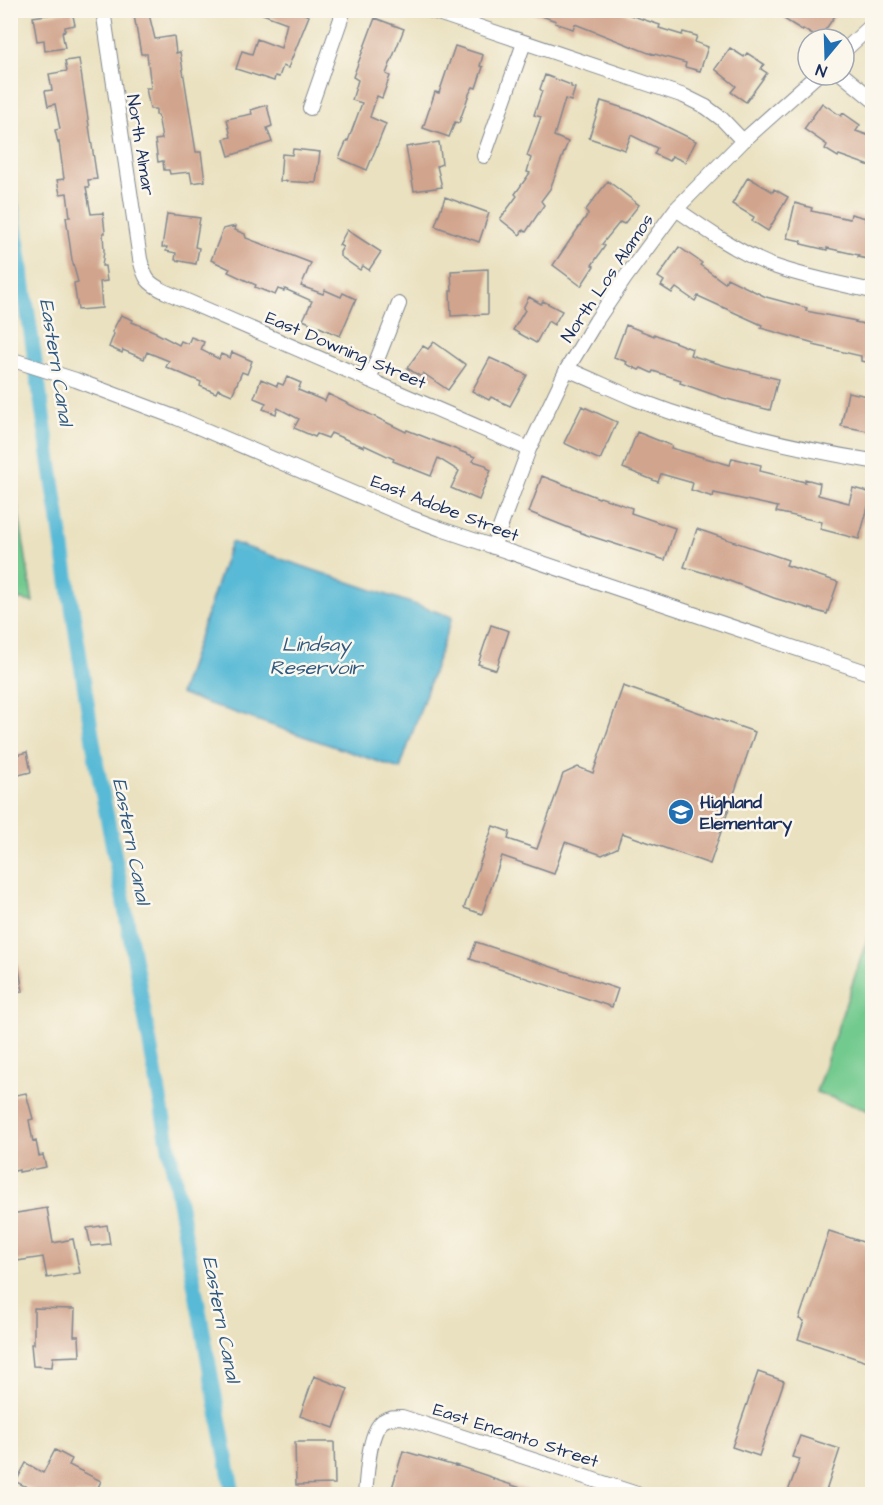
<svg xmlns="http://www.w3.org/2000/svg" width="883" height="1505" viewBox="0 0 883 1505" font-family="'Architects Daughter',sans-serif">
	<rect width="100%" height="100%" fill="#fbf7ec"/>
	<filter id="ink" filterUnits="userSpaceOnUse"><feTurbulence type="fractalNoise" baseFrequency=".0167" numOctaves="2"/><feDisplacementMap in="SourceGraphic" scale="12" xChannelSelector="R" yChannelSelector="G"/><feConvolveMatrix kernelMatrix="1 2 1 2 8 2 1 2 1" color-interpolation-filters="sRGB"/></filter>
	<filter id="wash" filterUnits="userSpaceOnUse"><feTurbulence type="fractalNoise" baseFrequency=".008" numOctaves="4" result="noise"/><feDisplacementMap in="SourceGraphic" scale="24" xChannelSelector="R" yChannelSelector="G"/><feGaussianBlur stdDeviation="1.35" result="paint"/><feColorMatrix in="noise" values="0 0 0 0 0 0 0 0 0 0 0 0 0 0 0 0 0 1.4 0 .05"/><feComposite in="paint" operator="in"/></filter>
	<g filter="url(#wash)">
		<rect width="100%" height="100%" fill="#eae1c0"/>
		<path fill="#73ca8f" stroke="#477c76" stroke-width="1.5" d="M11,464L33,602L11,598Z
			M872,925V1112L816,1092Z"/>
		<path fill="#58bad6" stroke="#3a749a" stroke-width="1.5" d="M231,542L452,617L400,769L180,694Z"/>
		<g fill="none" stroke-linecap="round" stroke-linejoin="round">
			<path stroke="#58bad6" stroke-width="15" d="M10,193L67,575L97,766L123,898L233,1494"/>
		</g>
		<g id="blocks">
			<path fill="#d1a48d" d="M133,10H148L155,39L174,36L176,53L180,52L196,152H201L205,181L192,183L190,172L170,174L169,170H164L163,161L158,162L155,140L162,139L158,115H156V109H150L146,88H151L147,54H141Z
				M257,10H294L309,16L288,68L283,66L279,77L275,76L274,81L236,69L242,51L252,54L257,39L281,48L287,23L257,12Z
				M530,10H615L660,25L659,28L682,35L683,32L697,36L695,42L708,47L700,71L685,67L686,63L651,53V54L575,24L573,29L555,23L556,21L530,12Z
				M790,10H839L819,39L803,29L802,30L784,19Z
				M72,11L75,25L65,27V31L62,32L65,48L45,51L44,40L37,41L33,17Z
				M375,18L404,29L386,74L390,76L382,98L377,96L370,117L386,124L367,170L339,158L347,140L348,141L362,103L352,100L358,80L353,77Z
				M455,46L483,55L480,66L483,67L476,88L473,87L469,94L459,123L455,122L449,137L423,128L435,92L439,93Z
				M730,48L744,57L747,53L764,64L761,69L767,73L746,102L731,92L736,86L715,69Z
				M79,59L97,179L88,180L89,187H86L91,214L103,213L105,233H103L104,251L102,266H105L107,281L100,282L102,308L78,310L74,283L78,282L72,260L66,217H70L67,193L60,194L57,180L64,179L59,142L58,143L55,130L60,129L55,104L48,106L45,91L52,90L49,74L67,71L65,61Z
				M545,75L571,85V87L575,88L571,101L565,99L554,136L568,142L550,189L541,201L544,205L526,232L523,230L520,235L500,219L517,196L515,194L530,173L527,172L531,158L527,156L541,117L534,115L542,91L540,89Z
				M601,101L639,113L696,141L685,162L672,156L669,161L654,154L657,148L631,135L625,150L589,138Z
				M822,103L841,116L843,113L860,125L856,131L873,137V167L839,155L838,157L825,149L827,145L804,129Z
				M267,105L272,126L267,128L272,142L229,156L224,139L231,137L227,119L252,114L251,110Z
				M439,142L442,164L437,166L442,187L414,191L406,147Z
				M293,149L320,152L316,183L280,181L282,154L292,155Z
				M748,177L773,192L774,189L788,197L768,231L752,221L754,217L732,204Z
				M608,181L639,205L624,224L620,222L602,244L605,246L592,265L594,266L581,286L553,265L588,214L585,211Z
				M445,197L489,213L479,242L435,226Z
				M795,203L812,208L811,211L850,219L851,214L866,218L865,221L873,223V260L858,257L859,255L827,248V250L801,244L802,241L787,238Z
				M167,214L200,218L195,247L199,248L196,264L175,260L176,253L166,251L167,247H162Z
				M236,226L235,230L245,234L246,238L311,263L301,286L323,294L325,290L341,297L343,293L356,299L340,336L303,320L312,301L285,289L284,291L278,289L275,295L255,287L256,285L228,272L230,269L211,260L223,229Z
				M347,230L381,252L369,270L363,266L360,270L340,256V252L343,247L339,245Z
				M679,247L702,263L700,265L725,283L727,278L766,297L807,308L806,311L856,321L855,322L873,326V363L861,361V356L813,345L814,343L761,328L762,325L698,296L695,301L676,288L672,293L661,286L664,281L658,277Z
				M488,269V314L451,316L450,291H452L451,271Z
				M529,297L541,304L543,301L562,311L554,325L548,321L536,343L513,330L525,310L523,308Z
				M121,315L133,320L132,322L156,332V333L179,345L181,341L188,344L191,337L204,342L201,350L219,359L221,354L230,358L232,352L252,361L247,374L242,372L232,395L218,389L216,393L200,386L201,382L166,367L169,361L147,352L144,359L123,350L122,353L109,347L114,334L112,332Z
				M626,325L654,336V334L692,349L690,355L726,366L778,379L770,410L723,398L680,383L681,380L653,371L652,373L641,368L639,370L626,364L627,362L614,357Z
				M434,342L466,365L448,390L423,373L421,377L407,368L423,346L428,349Z
				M490,358L527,375L510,406L491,397L489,400L472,391Z
				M287,377L301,383L298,390L325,401L328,394L406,432L407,430L475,457L473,461L486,465L487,468L491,470L479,500L451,488L459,471L438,458L431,476L393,461L394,459L364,445V447L331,433L328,438L317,434L315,437L294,428L299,419L278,408L276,414L263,409L266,403L254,398L261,379L277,386L278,383L283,385Z
				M848,392L873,397V432L841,426Z
				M582,406L617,422L600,460L564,443Z
				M637,432L672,446L671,448L730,465L732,458L761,465L760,471L805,482V479L820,483L818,495L849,503L853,488L872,493L859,539L820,529L822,522L776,512L778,507L714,493L713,497L691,490L693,483L661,474L658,482L623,468Z
				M542,476L599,498L600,497L632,508L631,513L675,528L665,560L587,535L529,512Z
				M697,529L788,560L786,565L838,582L827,614L774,598L719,577L684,567Z
				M491,625L509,631L496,670L478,664Z
				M623,686L755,732L710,864L622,833L617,848L602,855L565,842L554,874L502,856L482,914L464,908L493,826L510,832L508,839L537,849L563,774L578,767L593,773Z
				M27,752L31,772L10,777V757Z
				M476,942L618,989L612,1007L470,959Z
				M10,954H16L23,991L10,992Z
				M26,1093L33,1119L29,1120L33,1142L36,1141L39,1156L43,1155L46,1167L19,1172V1170L10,1172V1096Z
				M47,1208L53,1243L73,1239L80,1273L47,1278L43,1257L10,1262L11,1214Z
				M107,1225L110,1244L91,1246L87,1228Z
				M829,1231L866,1243L865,1246L873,1249V1364L798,1339L804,1321L799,1319Z
				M34,1308L75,1309L74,1336H79L80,1356L53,1357L52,1367L33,1366L31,1344H34Z
				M758,1372L784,1381L759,1456L732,1447Z
				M314,1376L348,1389L334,1428L300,1416Z
				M800,1436L840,1449L825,1494H787L800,1459L792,1457Z
				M295,1442H334L335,1484L296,1485Z
				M55,1450L72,1459L69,1465L101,1481L95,1494H42L16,1482L26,1463L43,1473Z
				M403,1451L455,1466V1465L494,1478L493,1479L533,1492L532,1494H413L392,1488Z"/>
		</g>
	</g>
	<g filter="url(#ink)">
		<use href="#blocks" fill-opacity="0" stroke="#82888f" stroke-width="1.5"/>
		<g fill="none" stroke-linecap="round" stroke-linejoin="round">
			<g stroke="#82888f" stroke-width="16">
				<path id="minor" d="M103,10L140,259C145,279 147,283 166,292L529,449
					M429,10L684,96L706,107L722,119L743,141
					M844,51L872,25
					M843,75L872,99
					M310,108L344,10
					M484,156L524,43
					M676,209C706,230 735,250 768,264C802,277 838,283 872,291
					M10,359L76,380L177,418L409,517L441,529L872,674
					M567,369C591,379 614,390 638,400C713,429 793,448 872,461
					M369,380L399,304
					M493,547L529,449L567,369L596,321L625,278L676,209L743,141L817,75
					M365,1494C367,1477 368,1432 383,1421C389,1417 395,1417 402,1417L637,1494"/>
			</g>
			<use href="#minor" stroke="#fff" stroke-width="14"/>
		</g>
	</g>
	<defs>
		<g id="school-disc" transform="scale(1.35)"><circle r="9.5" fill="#1f6fb2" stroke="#fbf7ec"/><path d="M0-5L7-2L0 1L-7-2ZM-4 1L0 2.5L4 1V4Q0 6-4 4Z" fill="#fff"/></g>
	</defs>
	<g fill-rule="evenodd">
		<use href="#school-disc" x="681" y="812"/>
	</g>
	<g text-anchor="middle" stroke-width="5" stroke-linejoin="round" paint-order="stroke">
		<g font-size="18" fill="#1b2f5e" stroke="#fbf7ec">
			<text transform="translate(141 145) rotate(81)" y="6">North Almar</text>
			<text transform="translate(607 278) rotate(-56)" y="6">North Los Alamos</text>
			<text transform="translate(346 350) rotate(23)" y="6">East Downing Street</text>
			<text transform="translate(445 508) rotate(21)" y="6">East Adobe Street</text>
			<text transform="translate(516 1435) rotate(18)" y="6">East Encanto Street</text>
		</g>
		<g font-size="18" font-weight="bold" fill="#1b2f5e" stroke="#fbf7ec" text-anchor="start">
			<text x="700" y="808">Highland<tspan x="700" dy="21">Elementary</tspan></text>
		</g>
		<g font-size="20" font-style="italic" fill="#2d5982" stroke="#fbf7ec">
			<text transform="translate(57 362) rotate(81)" y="7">Eastern Canal</text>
			<text x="316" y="651">Lindsay<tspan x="316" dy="23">Reservoir</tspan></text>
			<text transform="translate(132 841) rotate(79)" y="7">Eastern Canal</text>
			<text transform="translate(222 1319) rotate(79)" y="7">Eastern Canal</text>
		</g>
	</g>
	<rect width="883" height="1505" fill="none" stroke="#fbf7ec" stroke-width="36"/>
	<g transform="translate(826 57) rotate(199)"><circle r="28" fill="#fbf7ec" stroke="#a1a7b3" stroke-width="1.5"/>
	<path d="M0-4.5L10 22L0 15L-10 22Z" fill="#1f6fb2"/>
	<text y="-9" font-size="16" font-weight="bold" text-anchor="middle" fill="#1b2f5e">N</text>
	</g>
</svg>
